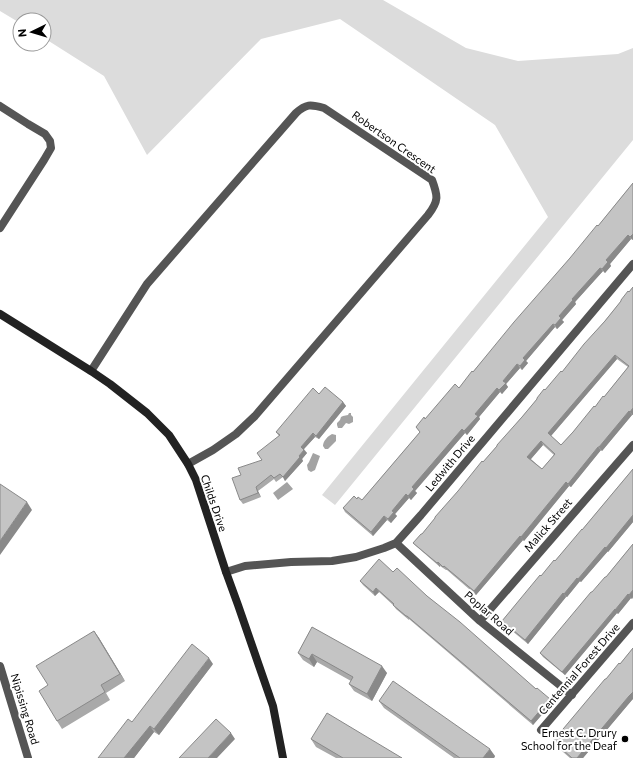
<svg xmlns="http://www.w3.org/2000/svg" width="633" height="758" viewBox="0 0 633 758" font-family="Commissioner,sans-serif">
	<rect width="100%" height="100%" fill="#fff"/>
	<path fill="#dcdcdc" d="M0,0H383L466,48L518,61L618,54L633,48V140L335,505L322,495L548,217L495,125L340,19L261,39L147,155L104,76L44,38V20H20V23L0,11Z"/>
	<path fill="#a3a3a3" d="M349,413H351V415L353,417V422L349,424L346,423L342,428H338L337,425V423L340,420L341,417L343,416L348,415Z
		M332,434L336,435V441L328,449H325L323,446C323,441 328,436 332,434Z
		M313,453L320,456L315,470L311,472L308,470L307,465L309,462Z
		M287,482L293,489L278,500L273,493Z"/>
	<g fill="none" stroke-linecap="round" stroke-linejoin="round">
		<path stroke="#555" stroke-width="8" d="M0,106L28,124L45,134L50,141L51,148L44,160L0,228
			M91,371L147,284L296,113C306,104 310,104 324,108L432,180C438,196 439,201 428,215L255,416L236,434L213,450L188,464
			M396,543L480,621L572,695
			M226,572L245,566L291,562L332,561L356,557L384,548L396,543L421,515L633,264
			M480,621L633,445
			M0,666L28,758
			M541,730L633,623"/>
		<path stroke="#222" stroke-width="8" d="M0,314L91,371L110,384L147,413L169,435L188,464L196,480L226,572L238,605L273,706L283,758"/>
	</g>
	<path fill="#a9a9a9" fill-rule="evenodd" d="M633,183V240L631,239L610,264L611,266L605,273L603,271L575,302L576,304L562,320L564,322L557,329L555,327L526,361L528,363L522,370L520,368L506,384L508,387L502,394L500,392L479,417L480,419L467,435L465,433L415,491L417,493L411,500L409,498L395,514L397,516L391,523L387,520L373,536L345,512L343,508L357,499L362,500L420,432L416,427L459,388L598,226Z
		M633,287V415H632L602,451L601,450L571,487L569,486L524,541L523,540L476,595L447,570H446L440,566V567L416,546L413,543L422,534L545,390L562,372ZM617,359L628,367L604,397L595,407L573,432L561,445L551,436ZM543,445L554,455L542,469L531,459Z
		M343,402L346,406L319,439L315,437L304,449L307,453L302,459L303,461L285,481L283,477L276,482L274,479L258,491L261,497L243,504L240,500L241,475L261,460L279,436L276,432Z
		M633,469V522L608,552V551L581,582L580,581L567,597H566L528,644L505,625L502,621L541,576L555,561L582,530Z
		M633,544V597L632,599L631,598L618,614L617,613L565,675L543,657L540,653L606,577Z
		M393,572L427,596L552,703L533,725L409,619V620L396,609L393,605L379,592L375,596L363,585L360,581Z
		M312,627L387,673L372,701L354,691L349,684L351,681L317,662L314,667L303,660L298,653Z
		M94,631L99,638L125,681L106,693L110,700L62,729L57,721L48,685Z
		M633,648V699L632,700L583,758H570L555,745L553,741L606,679L620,664Z
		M213,664L159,735L154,732L134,758H98L132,722Z
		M379,701L495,756L494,758H454L384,708Z
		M311,739L402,758H336L316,747Z"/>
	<path fill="#898989" d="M633,234V240L630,237Z
		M628,235L631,239L610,264L611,266L605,273L602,269L606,260Z
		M600,268L603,271L575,302L576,304L562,320L564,322L557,329L555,325L559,316L572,299Z
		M553,324L555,327L526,361L528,363L522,370L520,366L523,358Z
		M615,355L617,359L550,437L548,433Z
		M517,364L520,368L506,384L508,387L502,394L499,390L503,381Z
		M497,388L500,392L479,417L480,419L467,435L464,431L475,414Z
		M343,402L346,406L319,439L316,436Z
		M633,408V415L630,412Z
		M629,411L632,415L602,451L599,447Z
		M462,429L465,433L415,491L417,493L411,500L408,496L412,487Z
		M313,433L315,437L303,450L301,447Z
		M541,441L543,445L530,460L527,457Z
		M598,447L601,450L571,487L568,484Z
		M304,450L307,453L302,459L303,461L285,481L283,477Z
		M566,482L569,486L524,541L521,537Z
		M256,487L261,497L258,493Z
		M406,494L409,498L395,514L397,516L391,523L388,519L392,511Z
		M27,502L32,510L0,555V541Z
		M633,515V522L608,552L606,548Z
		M384,516L387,520L373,536L371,532Z
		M520,536L523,540L476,595L474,591Z
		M605,547L608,551L581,582L578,579Z
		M438,562L440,566V567L437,563Z
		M577,578L580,581L567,597L564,594Z
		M376,588L379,592L375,596L373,592Z
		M633,590V597L632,599L629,595Z
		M563,593L566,597L528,644L525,640Z
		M628,594L631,598L618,614L615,610Z
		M615,609L617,613L565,675L562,672Z
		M94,631L99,638L125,681L120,674Z
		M312,654L317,662L314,667L309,659Z
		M209,658L213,664L159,735L154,729Z
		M382,666L387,673L372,701L367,694Z
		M633,692V699L632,700L629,696Z
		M629,696L632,700L583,758H577Z
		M550,699L552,703L533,725L531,721Z
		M150,726L154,732L134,758H124Z
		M231,733L235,739L217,758H208Z
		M490,749L495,756L494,758H483Z"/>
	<path fill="#c4c4c4" stroke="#898989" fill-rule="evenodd" d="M633,183V234L630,237L628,235L606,260L608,262L602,269L600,268L572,299L573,300L559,316L561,318L555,325L553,324L523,358L525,360L520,366L517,364L503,381L506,383L499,390L497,388L475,414L478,416L464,431L462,429L412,487L414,489L408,496L406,494L392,511L394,512L388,519L384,516L371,532L343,508L354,496L357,499L358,497L362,500L420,432L416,427L424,417L425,419L455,384L459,388L472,371L473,372L514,322L570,258L597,225L598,226Z
		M633,287V408L630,412L629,411L599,447H598L568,484L566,482L521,537L520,536L474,591L444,566L443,567L438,562L437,563L413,543L421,534H422L435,518V517L458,491L482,461L483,462L497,446V445L522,417L537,399V398L544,389L545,390L561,371L562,372L584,344L605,321L621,301V300L628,291L629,292ZM615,355L629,366L604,397L603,396L595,407L594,406L573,432L561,445L548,433ZM541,441L555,454L542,469L527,457Z
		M325,387L343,402L316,436L313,433L301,447L304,450L299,456L300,457L283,477L280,474L274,478L271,475L256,487L258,493L240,500L232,478L241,475L238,468L262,460L257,453L280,435L276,432L313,388L319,394Z
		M633,469V515L606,548L605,547L578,579L577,578L564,594L563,593L525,640L502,621L540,575L541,576L554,560L555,561L582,529V530Z
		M0,484L27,502L0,541Z
		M633,544V590L629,595L628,594L615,610V609L562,672L540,653L591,592H592L605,577H606Z
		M379,559L393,572L397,568L427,596L460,622L536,689L537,688L550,699L531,721L407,616H406L393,605L394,604L376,588L373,592L360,581Z
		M312,627L382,666L367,694L349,684L353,677L312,654L309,659L298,653Z
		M94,631L120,674L101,685L105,692L57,721L39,691L48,685L36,666Z
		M192,644L209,658L154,729L150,726L124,758H98L128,719L132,722Z
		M633,648V692L629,696L577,758H572L553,741L605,679H606L619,663L620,664Z
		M393,681L490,749L483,758H460L379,701Z
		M327,713L402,758H343L311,739Z
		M216,719L231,733L208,758H179Z"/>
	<circle fill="#000" stroke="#fff" stroke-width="1.5" cx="625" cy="739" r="4"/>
	<g text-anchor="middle" stroke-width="4" stroke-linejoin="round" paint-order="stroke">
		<g font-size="11" fill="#000" stroke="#fff">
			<text transform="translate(394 142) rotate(35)" y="4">Robertson Crescent</text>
			<text transform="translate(450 463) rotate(-50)" y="4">Ledwith Drive</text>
			<text transform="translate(214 503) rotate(71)" y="4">Childs Drive</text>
			<text transform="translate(548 525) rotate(-49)" y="4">Malick Street</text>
			<text transform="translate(489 613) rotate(41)" y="4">Poplar Road</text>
			<text transform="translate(579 669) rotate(-49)" y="4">Centennial Forest Drive</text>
			<text transform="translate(25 709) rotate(73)" y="4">Nipissing Road</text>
		</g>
		<g font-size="11" fill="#000" stroke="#fff" text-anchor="end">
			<text x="617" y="737">Ernest C. Drury<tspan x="617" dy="13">School for the Deaf</tspan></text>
		</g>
	</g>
	<g transform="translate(32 32) rotate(265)"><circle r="19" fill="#ffffff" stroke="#999999"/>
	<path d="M0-3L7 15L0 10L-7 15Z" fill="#000000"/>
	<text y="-6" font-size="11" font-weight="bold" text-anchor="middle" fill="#000000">N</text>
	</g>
</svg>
